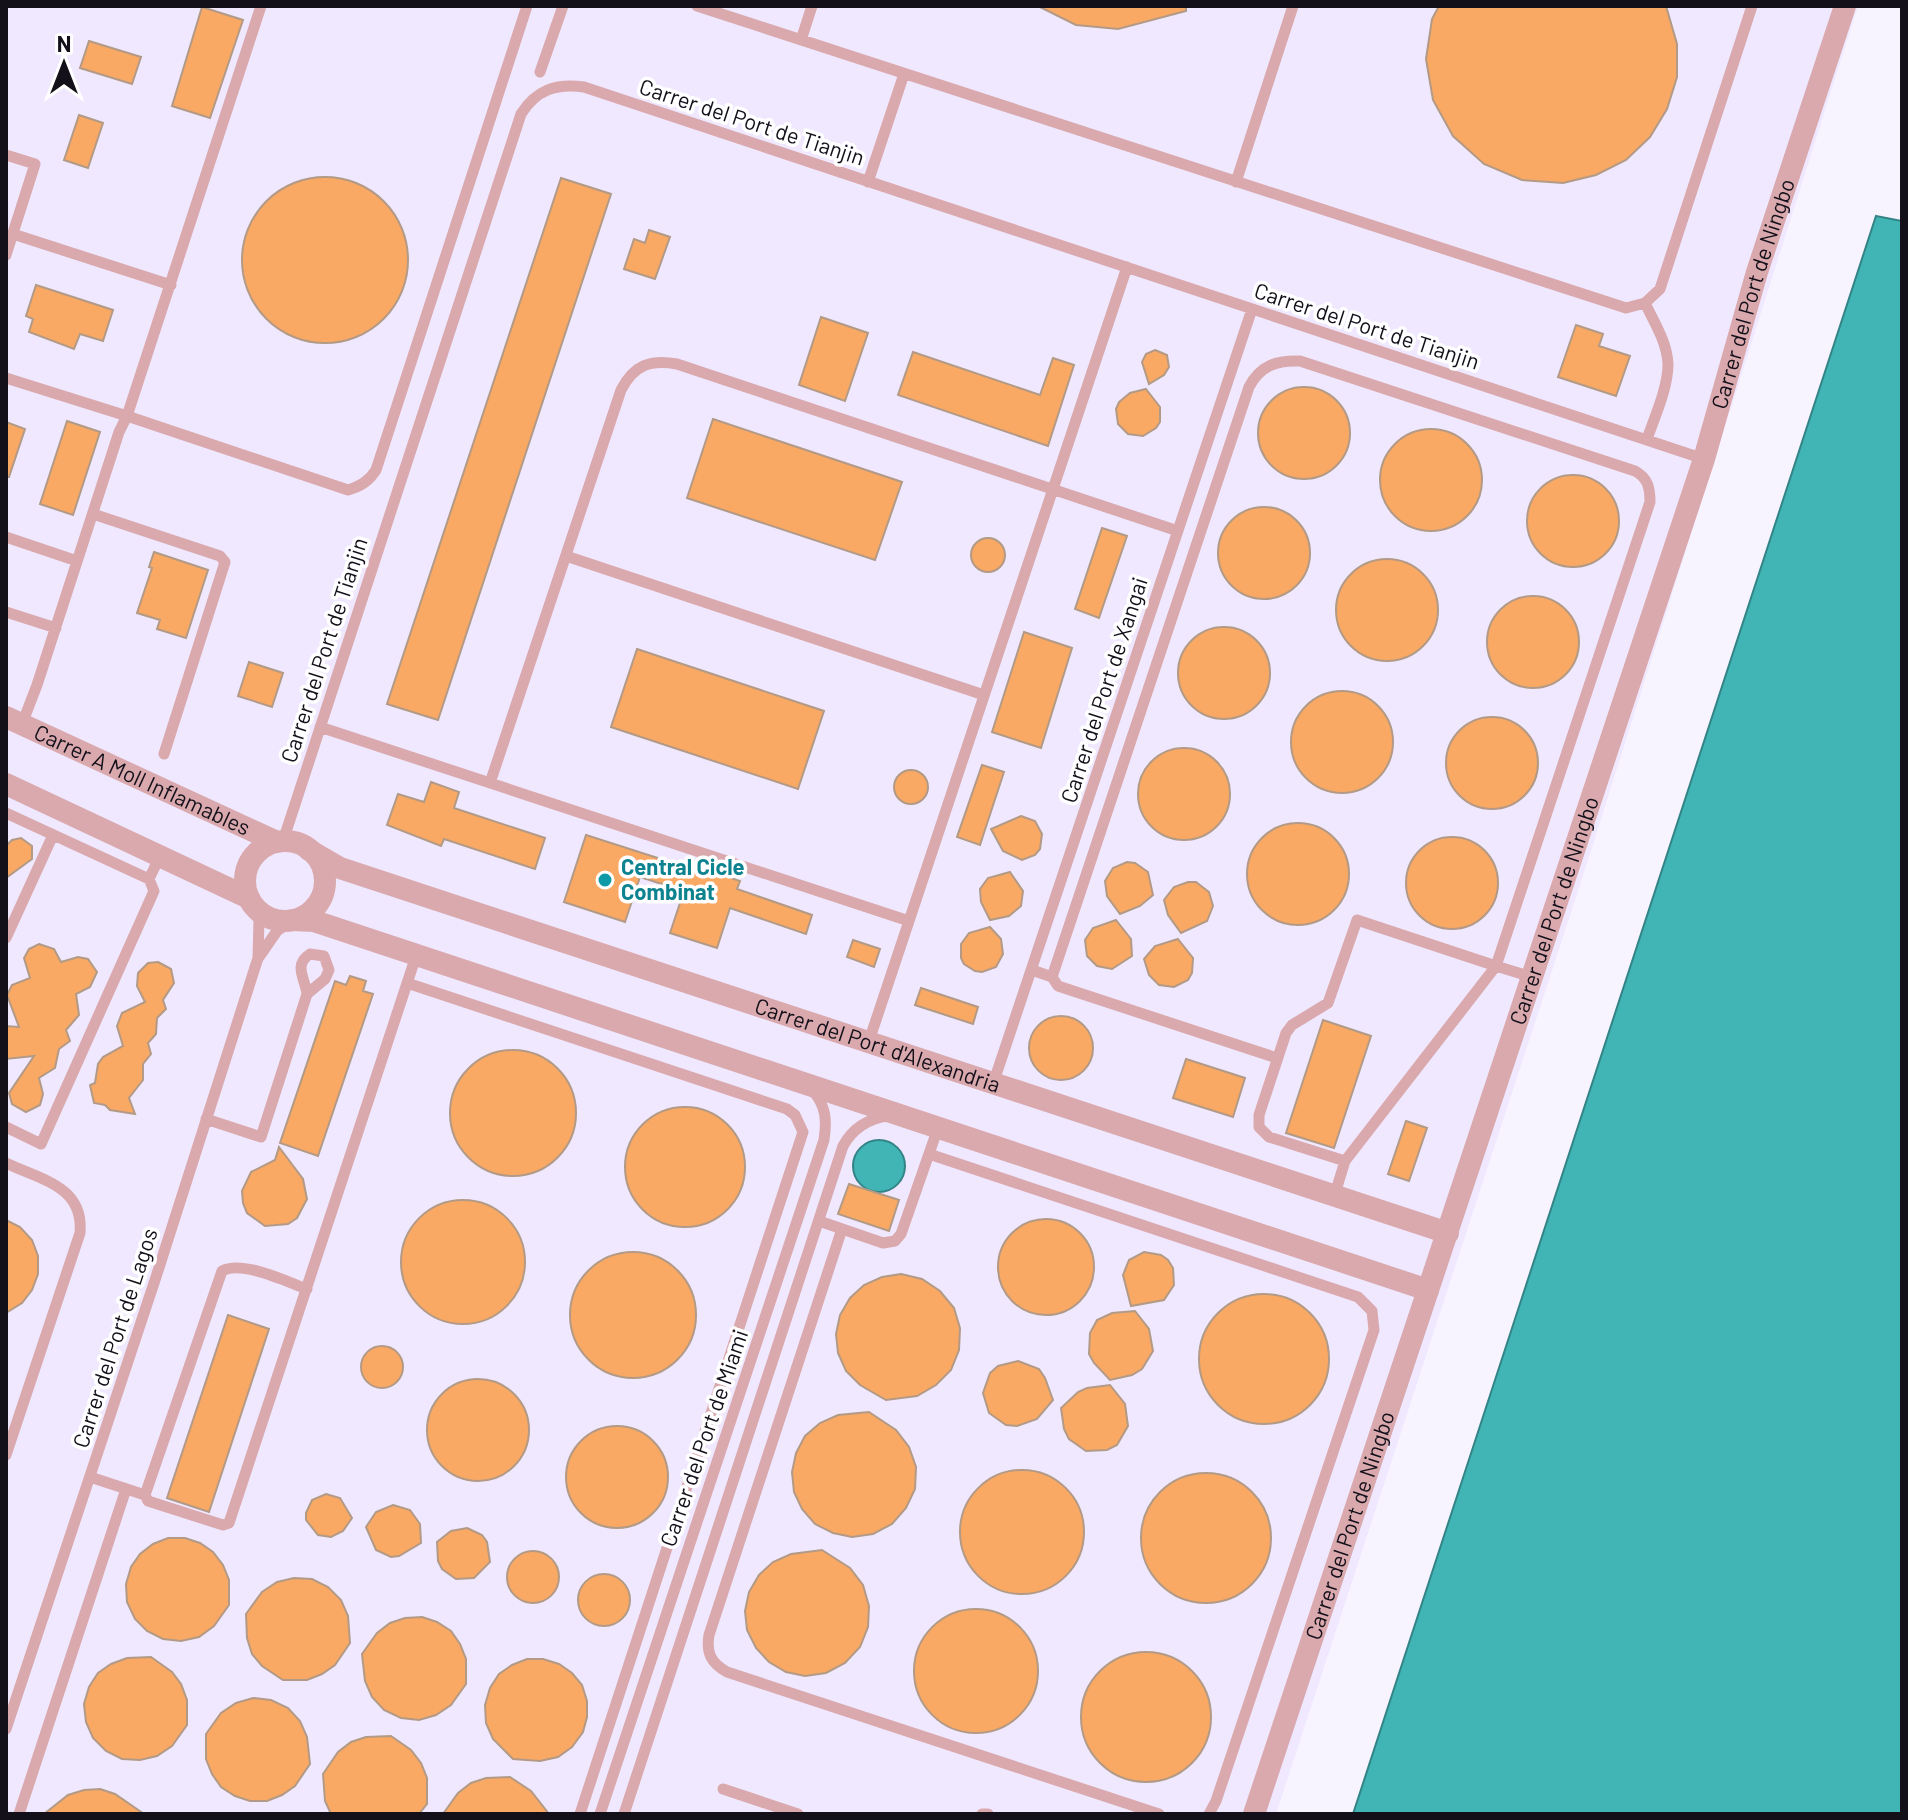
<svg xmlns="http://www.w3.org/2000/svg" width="1908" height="1820" viewBox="0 0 1908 1820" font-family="Barlow,sans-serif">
	<rect width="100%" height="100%" fill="#f7f3ff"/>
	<path fill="#f0e8ff" d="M6,6H1858L1582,879L1276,1814H6Z"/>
	<path fill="#41b5b5" stroke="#338486" stroke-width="2" d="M1876,216L1902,221V1814H1353Z
		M853 1166a26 26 0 1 1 52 0a26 26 0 1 1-52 0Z"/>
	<path fill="#f9a964" stroke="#b39a86" stroke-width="2" d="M1038,6H1186V11L1118,29L1076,25Z
		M1439,6H1666L1677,44V77L1667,109L1650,137L1626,160L1596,175L1563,183L1522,180L1484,164L1453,136L1433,100L1426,59L1432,19Z
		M202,7L243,20L210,118L172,106Z
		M89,41L141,57L132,84L80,68Z
		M79,115L103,123L88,168L64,160Z
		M242 260a83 83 0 1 1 166 0a83 83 0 1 1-166 0Z
		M561,178L611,194L438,720L387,704Z
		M649,230L670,237L655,279L624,269L634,239L645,243Z
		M36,285L113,310L103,341L80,334L74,349L29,332L33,319L26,316Z
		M821,317L868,333L845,401L799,385Z
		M1576,325L1603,334L1599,346L1630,356L1616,396L1558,377Z
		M1155,350L1167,355L1169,367L1164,375L1149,384L1142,362L1146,354Z
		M913,352L1040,395L1053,358L1074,365L1048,446L898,395Z
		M1258 433a46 46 0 1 1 92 0a46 46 0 1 1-92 0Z
		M1146,389L1160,407V422L1156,428L1143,436L1128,434L1118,424L1116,409L1119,402L1130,393Z
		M713,419L902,482L875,560L687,498Z
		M67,421L100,432L73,515L40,504Z
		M6,422L25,429L9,477H6Z
		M1380 480a51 51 0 1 1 102 0a51 51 0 1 1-102 0Z
		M1527 521a46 46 0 1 1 92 0a46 46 0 1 1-92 0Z
		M1218 553a46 46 0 1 1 92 0a46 46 0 1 1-92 0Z
		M1102,528L1127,536L1099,618L1075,609Z
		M971 555a17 17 0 1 1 34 0a17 17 0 1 1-34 0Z
		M154,552L208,570L186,638L157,629L160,620L137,613L152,568L149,567Z
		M1336 610a51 51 0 1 1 102 0a51 51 0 1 1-102 0Z
		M1487 642a46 46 0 1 1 92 0a46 46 0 1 1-92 0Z
		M1178 673a46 46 0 1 1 92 0a46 46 0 1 1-92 0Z
		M1024,632L1072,648L1041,748L992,732Z
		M637,649L824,711L798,789L611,727Z
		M249,662L283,673L272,707L238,696Z
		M1291 742a51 51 0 1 1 102 0a51 51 0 1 1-102 0Z
		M1446 763a46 46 0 1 1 92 0a46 46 0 1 1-92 0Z
		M1138 794a46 46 0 1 1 92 0a46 46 0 1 1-92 0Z
		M982,765L1004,772L980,845L957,837Z
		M894 787a17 17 0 1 1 34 0a17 17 0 1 1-34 0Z
		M431,782L459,792L454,808L545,838L535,869L444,839L441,846L387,825L398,794L424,802Z
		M1021,816L1035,821L1042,834L1040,849L1035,855L1022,860L1003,851L991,829Z
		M1247 874a51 51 0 1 1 102 0a51 51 0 1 1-102 0Z
		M586,835L692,869L693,865L740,881L737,889L812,915L806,934L730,908L717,948L670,933L684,891L640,877L625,922L564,902Z
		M1406 883a46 46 0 1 1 92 0a46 46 0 1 1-92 0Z
		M21,838L32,846V859L6,878V846L12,840Z
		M1127,862L1135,863L1148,872L1153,895L1140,906L1120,914L1107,896L1105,881L1113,868Z
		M1010,872L1023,891L1021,906L1009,916L990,920L981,902L980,889L988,878Z
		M1188,882H1196L1209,892L1213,906L1207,921L1181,933L1168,915L1164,900L1174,887Z
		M1116,920L1131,939L1132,956L1112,969L1097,966L1087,956L1085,940L1093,928Z
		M990,927L1001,939L1003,954L996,967L982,972L975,971L964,964L961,958V944L969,933Z
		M1178,939L1193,958L1192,973L1188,980L1174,987L1159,985L1149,975L1144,959L1155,946Z
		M853,940L880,949L874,967L847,957Z
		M39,944L54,949L61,962L78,957L88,959L97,972L90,987L76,994L79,1015L66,1030L70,1041L59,1049L55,1068L39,1078L43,1094L40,1105L26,1112L12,1104L9,1093L34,1056L6,1059V1026L19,1027L7,995L12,985L30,978L24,958L29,949Z
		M158,962L171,969L174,983L163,1000L166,1009L157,1018L156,1034L148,1043L151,1054L143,1064V1080L129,1098L135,1114L110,1110L105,1105L94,1103L90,1085L95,1083L98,1064L103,1057L123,1046L117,1026L122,1013L145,1002L137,986L138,973L148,963Z
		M350,976L366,981L363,991L373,994L318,1156L280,1143L335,981L346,985Z
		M921,988L978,1007L973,1024L915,1005Z
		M1029 1048a32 32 0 1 1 64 0a32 32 0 1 1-64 0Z
		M1323,1020L1371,1036L1334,1148L1286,1133Z
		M450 1113a63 63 0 1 1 126 0a63 63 0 1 1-126 0Z
		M1186,1059L1245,1078L1233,1117L1173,1098Z
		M625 1167a60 60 0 1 1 120 0a60 60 0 1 1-120 0Z
		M1406,1121L1427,1128L1409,1181L1388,1174Z
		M279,1147L303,1179L307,1199L297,1218L288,1224L265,1226L247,1213L243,1203L242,1191L251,1172L275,1160Z
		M849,1184L899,1200L889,1231L838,1214Z
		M401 1262a62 62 0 1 1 124 0a62 62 0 1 1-124 0Z
		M998 1267a48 48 0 1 1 96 0a48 48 0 1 1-96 0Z
		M6,1220L20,1227L32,1240L38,1256V1274L32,1290L22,1303L6,1313Z
		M1144,1252L1161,1255L1168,1260L1173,1268L1174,1285L1164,1300L1131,1306L1123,1275L1129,1260Z
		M570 1315a63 63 0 1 1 126 0a63 63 0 1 1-126 0Z
		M901,1274L922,1279L940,1291L954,1308L960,1328L959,1350L951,1370L936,1385L917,1396L886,1400L860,1385L846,1371L838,1353L836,1334L840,1315L850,1298L864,1285L882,1277Z
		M1199 1359a65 65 0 1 1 130 0a65 65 0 1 1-130 0Z
		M1135,1311L1149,1329L1153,1351L1142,1369L1132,1375L1110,1380L1094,1363L1089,1354L1090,1333L1097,1320L1112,1313Z
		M228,1315L269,1329L209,1512L167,1498Z
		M361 1367a21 21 0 1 1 42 0a21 21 0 1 1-42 0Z
		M1018,1361L1039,1369L1045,1378L1053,1400L1037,1419L1017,1426L1006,1425L989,1413L983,1393L990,1373L998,1366Z
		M427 1430a51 51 0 1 1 102 0a51 51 0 1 1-102 0Z
		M1110,1385L1125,1404L1128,1426L1117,1445L1107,1450L1086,1451L1069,1439L1064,1429L1061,1408L1078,1392L1087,1388Z
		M869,1412L896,1430L909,1447L916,1467L915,1489L906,1508L892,1524L873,1534L852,1537L833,1533L815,1524L802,1509L794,1492L792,1472L796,1453L805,1436L820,1423L838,1415Z
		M566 1477a51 51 0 1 1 102 0a51 51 0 1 1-102 0Z
		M960 1532a62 62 0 1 1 124 0a62 62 0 1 1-124 0Z
		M1141 1538a65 65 0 1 1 130 0a65 65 0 1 1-130 0Z
		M326,1494L340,1498L352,1518L343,1531L331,1537L318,1535L306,1520V1513L312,1500Z
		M393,1505L410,1510L420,1524L421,1543L399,1556L391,1557L376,1550L366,1527L376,1512Z
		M467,1528L482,1535L487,1542L490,1562L474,1578L456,1579L442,1569L438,1561L437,1542L451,1531Z
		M168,1538H185L200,1543L213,1552L223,1565L229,1580V1605L214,1626L199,1637L181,1641L163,1639L147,1631L135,1619L127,1602L126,1584L131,1567L140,1554L153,1544Z
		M822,1550L850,1568L863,1585L869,1606L868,1627L860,1647L845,1663L826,1673L805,1676L786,1672L769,1662L756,1648L747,1630L745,1611L749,1592L759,1575L773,1562L791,1554Z
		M507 1577a26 26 0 1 1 52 0a26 26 0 1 1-52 0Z
		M578 1600a26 26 0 1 1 52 0a26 26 0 1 1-52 0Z
		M294,1578L312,1579L328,1587L341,1600L348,1616L350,1643L335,1665L322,1674L307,1680H283L262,1666L252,1654L247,1638L246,1614L262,1592L277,1582Z
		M914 1671a62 62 0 1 1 124 0a62 62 0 1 1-124 0Z
		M422,1617L437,1622L451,1631L460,1644L466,1659V1684L451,1705L436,1715L419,1720L401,1718L384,1710L372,1697L365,1681L362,1654L377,1633L390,1623L405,1618Z
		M1081 1717a65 65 0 1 1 130 0a65 65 0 1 1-130 0Z
		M151,1657L172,1672L181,1684L187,1700V1725L172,1746L157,1756L140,1760L122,1759L106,1751L93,1738L86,1722L84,1704L89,1687L98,1673L111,1664L127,1658Z
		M527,1659H543L559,1664L572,1673L582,1685L587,1701V1717L583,1732L572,1747L558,1757L540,1761L513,1759L493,1739L486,1723L485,1705L490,1688L499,1674L512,1665Z
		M253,1698L271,1700L288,1708L300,1721L307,1737L310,1764L295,1786L282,1795L267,1801H250L235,1796L221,1787L212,1774L206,1759V1734L221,1713L236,1703Z
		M391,1736L411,1750L421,1763L427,1778V1804L419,1814H331L325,1801L323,1774L338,1752L351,1742L366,1737Z
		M510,1777L531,1791L549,1814H443L458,1793L471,1783L486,1778Z
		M100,1789L115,1794L144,1814H44L68,1795L84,1790Z"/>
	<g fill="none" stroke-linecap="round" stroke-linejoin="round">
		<path stroke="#d9a9ae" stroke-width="11" d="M697,6L1626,308L1645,303L1660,289L1752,6
			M801,40L812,6
			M540,72L563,6
			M6,155L35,164L6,255
			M868,182L904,74
			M1236,182L1293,6
			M13,234L171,285
			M1645,303C1654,322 1667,342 1668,364C1668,388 1655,416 1647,439
			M6,378L127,416L261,6
			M93,514L220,556L225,562L164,754
			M6,537L77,561
			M566,556L984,695
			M6,612L56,628
			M22,724L37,685L119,432L127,416L348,490C361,486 369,481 376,470L527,6
			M320,727L909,921
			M490,783L621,390C634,365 650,359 677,364L1178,531
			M6,813L149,879L160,856
			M283,841L521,114C536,90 556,83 584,87L1704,459
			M6,938L53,835
			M310,954L324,956L329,970L325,979L307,994C305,978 293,965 310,954Z
			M259,957L277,931L293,920
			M1032,970L1052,977L1058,986L1277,1058
			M1052,977L1249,387C1260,366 1276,360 1300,361L1635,471C1648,478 1650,488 1650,502L1496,966L1357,920L1328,1003L1292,1025L1286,1033L1259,1115V1127L1269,1137L1345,1161L1496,966L1532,977
			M407,983L787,1109L795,1115L803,1132L580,1814
			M868,1044L1127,267
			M993,1084L1252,309
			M206,1119L261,1137L307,994
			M6,1127L41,1144L154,891L149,879
			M929,1154L1358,1297L1372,1311L1374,1330L1216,1801L1209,1814
			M6,1163C41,1180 84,1186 80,1233L6,1455
			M1334,1197L1345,1161
			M819,1221L883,1243L895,1241L901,1234L938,1128
			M842,1229L709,1635C706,1653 711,1663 727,1672L1159,1814
			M90,1477L145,1495L148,1501L223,1525L229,1523L416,956
			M145,1495L222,1271C242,1260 285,1281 307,1289
			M6,1729L156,1277L258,958L259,920L252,904
			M723,1789L798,1814
			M19,1814L126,1489
			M600,1814L824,1140C827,1120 826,1106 813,1091
			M624,1814L843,1146C853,1128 867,1119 887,1116
			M982,1814H988"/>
		<g stroke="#d9a9ae" stroke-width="22">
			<path id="s1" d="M6,717L277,842"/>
			<path d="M6,784L249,898"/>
			<circle cx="285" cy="881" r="40"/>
			<path id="s2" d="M309,850L340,868L1448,1233"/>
			<path d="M293,920L314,921L1428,1290"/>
			<path id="s3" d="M1254,1814L1704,459L1757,272L1845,6"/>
		</g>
	</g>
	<circle fill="#0f9aa8" stroke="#fff" stroke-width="3" cx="605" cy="880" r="8"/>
	<g text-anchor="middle" stroke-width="7" stroke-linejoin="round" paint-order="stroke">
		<g font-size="22" fill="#13101a" stroke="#fff">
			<text transform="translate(752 122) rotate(18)" y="8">Carrer del Port de Tianjin</text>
			<text dy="8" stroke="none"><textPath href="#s3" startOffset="1600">Carrer del Port de Ningbo</textPath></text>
			<text transform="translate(1367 326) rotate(18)" y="8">Carrer del Port de Tianjin</text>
			<text transform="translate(324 650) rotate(-72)" y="8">Carrer del Port de Tianjin</text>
			<text transform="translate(1104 690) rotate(-72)" y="8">Carrer del Port de Xangai</text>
			<text dy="8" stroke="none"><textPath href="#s1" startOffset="150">Carrer A Moll Inflamables</textPath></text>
			<text dy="8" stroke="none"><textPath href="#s3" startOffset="952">Carrer del Port de Ningbo</textPath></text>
			<text dy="8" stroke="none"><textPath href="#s2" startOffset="602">Carrer del Port d'Alexandria</textPath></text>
			<text transform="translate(115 1338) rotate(-72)" y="8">Carrer del Port de Lagos</text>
			<text transform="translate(704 1438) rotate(-71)" y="8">Carrer del Port de Miami</text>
			<text dy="8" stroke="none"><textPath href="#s3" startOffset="304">Carrer del Port de Ningbo</textPath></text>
		</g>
		<g font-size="22" font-weight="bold" fill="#0d838f" stroke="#fff" text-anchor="start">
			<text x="621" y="875">Central Cicle<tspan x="621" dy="25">Combinat</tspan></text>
		</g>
	</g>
	<rect width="1908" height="1820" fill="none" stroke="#13101a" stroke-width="16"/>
	<g transform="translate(64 64)" stroke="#ffffff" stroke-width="6" paint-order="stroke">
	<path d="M0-6L14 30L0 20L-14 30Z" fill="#13101a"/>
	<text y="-12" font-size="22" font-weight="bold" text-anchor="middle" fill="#13101a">N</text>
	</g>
</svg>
